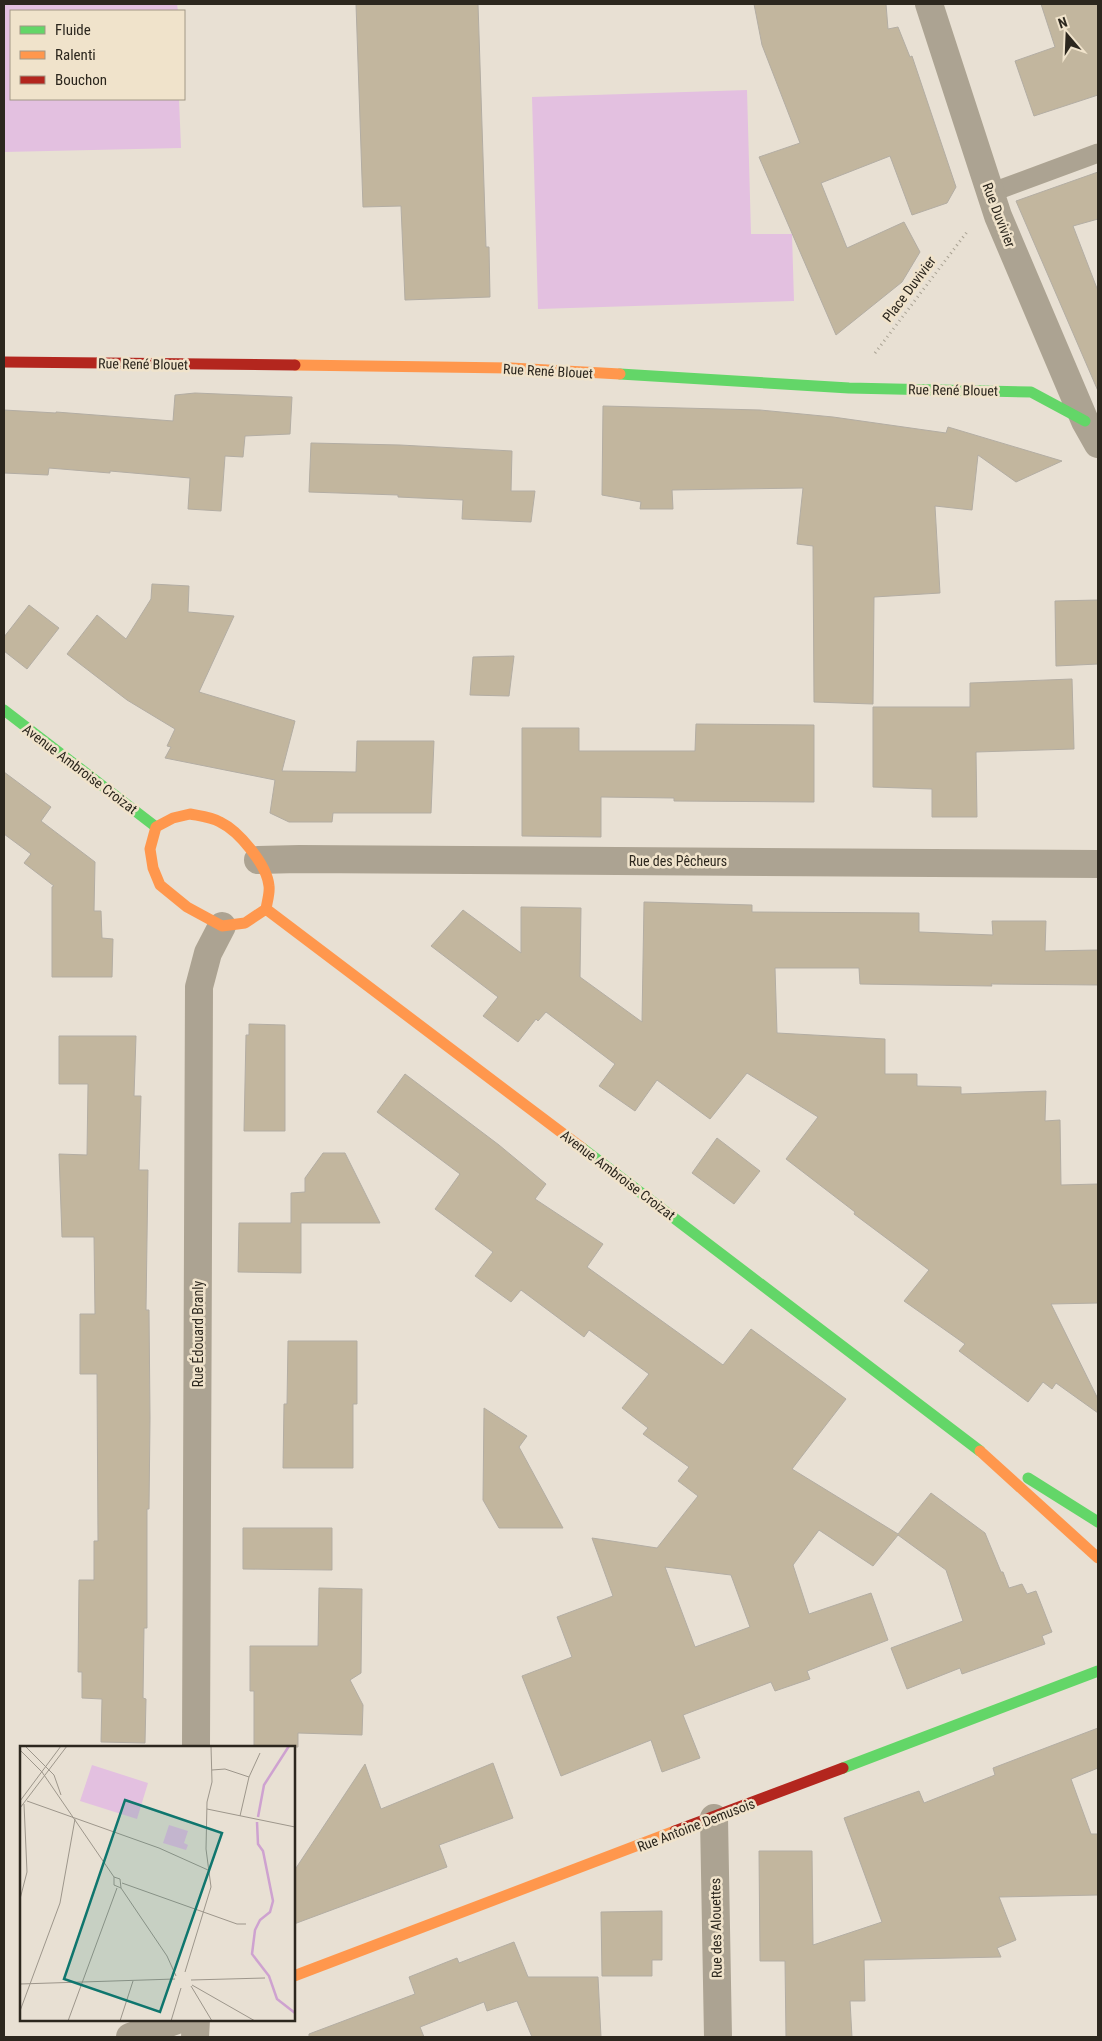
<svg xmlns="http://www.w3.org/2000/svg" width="1102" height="2041" viewBox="0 0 1102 2041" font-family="'Roboto Condensed',sans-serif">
	<rect width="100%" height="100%" fill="#e8e0d3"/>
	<path fill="#e3c0e0" d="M4,4H177L178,11H11V99H179L181,148L4,152Z
		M747,90L751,234H792L794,301L538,309L532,97Z"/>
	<path fill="#c2b69e" stroke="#b3ada3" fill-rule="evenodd" d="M356,4H478L486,247H489L490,297L405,300L401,206L363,207Z
		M754,4H886L888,29L898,27L910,57L912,56L956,187L947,203L912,215L890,156L821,183L847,248L904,222L920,252L902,282L836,335L759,157L800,143L762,45Z
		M1041,4H1098V95L1034,116L1015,61L1055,47Z
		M1098,172V219L1073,226L1098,291V391L1016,201Z
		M195,393L292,397L290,434L245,436L243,457L225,456L221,511L188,509L190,478L110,471V473L49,468L48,475L4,473V410L56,413V412L173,421L175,395Z
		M603,406L760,410L833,417L946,433L948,427L1062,461L1016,482L978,455L972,510L935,506L940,593L874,597L873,704L814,702L813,546L797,544L803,488L672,490L673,509H640L641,502L602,495Z
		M311,443L400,445L512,451L511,491H535L531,522L462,519L463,500L398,497V495L309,492Z
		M152,584L189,586L188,612L234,616L199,692L295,721L282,771L356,772L357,741H434L431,813H333L332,822H289L270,813L275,780L165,758L171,747L167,746L175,729L127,700L67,654L97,615L126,639L151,599Z
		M1098,600V664L1056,666L1055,601Z
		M29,605L59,628L27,669L4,651V637Z
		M514,656L509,696L470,695L473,657Z
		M1072,679L1074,749L976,752L977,817H932V789L873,787V707H970V683Z
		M696,724L814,725V802L674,801V798L601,797V837L522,836V728H579V751H695Z
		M4,772L51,807L41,821L95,862L94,911H101L102,938L113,939L112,977H52V887L54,886L24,863L31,854L4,834Z
		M644,902L752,905V912L919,913V932L993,935L992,921H1046L1045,951L1098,950V985L991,984L992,986L860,984L859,968H775L777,1033L885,1039V1074H917V1086L961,1087V1094L1046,1091L1045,1121L1060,1120L1061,1185L1098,1184V1303L1051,1304L1098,1399V1413L1056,1383L1052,1389L1043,1382L1028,1402L959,1351L965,1344L904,1301L929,1270L854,1214L855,1212L786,1159L818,1117L747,1073L710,1119L657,1080L635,1111L599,1086L615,1064L546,1012L538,1021L536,1019L518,1042L483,1016L498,997L431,946L463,910L521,953V907L581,908L580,977L642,1022Z
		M249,1024L285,1025V1131H244L246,1035H249Z
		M59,1036H136L134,1096H141L139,1170H148L146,1310H149L150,1418L149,1509H147V1628H144L143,1698L146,1699L145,1743L101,1742L102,1699L82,1698V1672H78L79,1580H94V1541H98L97,1374H80V1314H95L94,1237H62L59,1154L87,1155L88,1084H59Z
		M405,1074L499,1145L546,1184L535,1199L603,1244L587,1267L723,1365L751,1329L846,1399L792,1469L898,1534L931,1493L985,1533L1001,1572H1003L1009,1588L1022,1584L1027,1594L1036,1591L1052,1632L1042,1636L1045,1644L962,1674L960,1668L907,1689L891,1648L963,1621L946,1570L898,1535L873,1566L819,1530L793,1565L809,1614L871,1593L888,1640L807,1671L810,1679L775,1691L771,1682L683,1715L700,1758L662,1772L651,1740L561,1776L522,1676L572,1657L557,1617L613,1596L592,1538L657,1548L698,1496L678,1481L689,1467L643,1434L648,1428L622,1408L649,1374L589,1330L584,1337L521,1290L511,1302L475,1276L493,1252L435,1209L460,1174L377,1112ZM665,1567L731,1575L750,1627L695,1647Z
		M717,1138L760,1171L734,1204L692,1173Z
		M323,1153H345L380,1223H301V1273L238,1272L239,1223H291V1193L305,1192V1178Z
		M288,1341H357V1404H353V1468H283L284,1404H287Z
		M484,1408L527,1436L519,1447L563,1528H499L483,1500Z
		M243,1528H332V1570L243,1569Z
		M319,1588L362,1589L361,1673L350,1680L363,1705L362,1735L298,1733V1747H254V1691H250V1646H318Z
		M1098,1728V1768L1071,1779L1091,1834H1098V1895L999,1897L1016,1940L997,1948L1001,1957L864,1960L865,2001H850L852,2037H786L785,1961H760L759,1851H812L813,1945L882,1922L844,1818L919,1791L924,1803L995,1775L993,1768Z
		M493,1763L513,1818L439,1845L447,1867L294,1924V1871L365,1764L381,1809Z
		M662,1911V1960H652V1976H602L601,1912Z
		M514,1942L528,1977H598L601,2037H532L517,2001L487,2011L484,2002L420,2027L424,2037H309V2034L415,1994L409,1977L457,1958L459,1963Z"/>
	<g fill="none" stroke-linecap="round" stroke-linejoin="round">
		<path stroke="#aaa394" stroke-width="3" stroke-dasharray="1 4" stroke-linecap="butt" d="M875,353L967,232"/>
		<path stroke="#aca392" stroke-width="19" d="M990,193L1098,153"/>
		<path stroke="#aca392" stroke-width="28" d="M929,4L998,216L1085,421L1098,444
			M258,860L299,859L1098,864
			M196,1747L199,987L208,953L222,926
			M714,1818L718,2037
			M130,2037L177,2020
			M195,2037L196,2020"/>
		<path stroke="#63d668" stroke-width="11" d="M620,374L849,388L1031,392L1085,421
			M4,710L156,827
			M582,1148L980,1451
			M1028,1478L1098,1522
			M843,1768L1098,1671"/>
		<path stroke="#ff974d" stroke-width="11" d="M295,365L511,368L620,374
			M190,814C200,816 211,817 220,822C239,831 267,865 269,886C270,893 267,902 266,909L245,923L222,926L187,907L160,885L153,868L150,849L156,827L173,818Z
			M266,909L582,1148
			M980,1451L1098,1558
			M294,1976L675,1831"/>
		<path stroke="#b3261e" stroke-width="11" d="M4,362L295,365
			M675,1831L843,1768"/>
	</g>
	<g text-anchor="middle" stroke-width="5" stroke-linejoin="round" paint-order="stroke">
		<g font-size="14" fill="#2c271e" stroke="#f0e3cb">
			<text transform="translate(999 215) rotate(69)" y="5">Rue Duvivier</text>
			<text transform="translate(909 289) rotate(-53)" y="5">Place Duvivier</text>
			<text transform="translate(143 364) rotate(1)" y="5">Rue René Blouet</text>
			<text transform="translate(548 371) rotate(3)" y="5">Rue René Blouet</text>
			<text transform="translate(953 390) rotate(1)" y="5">Rue René Blouet</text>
			<text transform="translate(80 769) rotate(37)" y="5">Avenue Ambroise Croizat</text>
			<text x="678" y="866">Rue des Pêcheurs</text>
			<text transform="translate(618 1175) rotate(37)" y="5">Avenue Ambroise Croizat</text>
			<text transform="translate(198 1334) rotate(-90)" y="5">Rue Édouard Branly</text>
			<text transform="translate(696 1825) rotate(-21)" y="5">Rue Antoine Demusois</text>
			<text transform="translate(716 1928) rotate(-91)" y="5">Rue des Alouettes</text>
		</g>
	</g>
	<g transform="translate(20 1746)">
		<rect width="275" height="275" fill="#e8e0d3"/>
		<path d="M72,19L128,37L117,73L60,55ZM149,79L168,85L164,97L168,99L166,104L143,97Z" fill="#e3c0e0"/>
		<path fill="none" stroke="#cea2d0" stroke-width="2.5" d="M238,71L244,39L269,0M237,76L238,98L243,105L253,155L250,166L240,174L235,184L232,208L249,230L257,253L275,267"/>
		<path fill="none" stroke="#9d968b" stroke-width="1" d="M5,0L34,29L41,49M0,4L22,26L94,131L100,133L101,142L147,210L156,230M192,24L205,23L229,31M0,55L41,0M7,55L139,102L188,124M0,62L47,0M187,63L275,81M220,70L229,31L240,7M94,131V139L101,142M102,137L217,178H226M0,153L7,126L4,58M165,226L191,141L186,103L187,56L192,36L191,0M171,234L245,232M0,238L155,233M172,239L235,275M171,240L192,275M0,265L40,157L55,73M48,275L97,142M100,275L113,235M151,275L161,242"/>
		<path fill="#0f766e" fill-opacity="0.15" stroke="#0f766e" stroke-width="2.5" d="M105,54L202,87L140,266L44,233Z"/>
		<rect width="275" height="275" fill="none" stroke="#2c271e" stroke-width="2.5"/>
	</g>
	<rect width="1102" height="2041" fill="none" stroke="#2c271e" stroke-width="10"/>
	<rect x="10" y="10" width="175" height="90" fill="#f0e3cb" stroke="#a29886"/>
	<rect x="20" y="26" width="25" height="8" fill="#63d668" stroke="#a29886"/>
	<text x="55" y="35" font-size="15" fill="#2c271e">Fluide</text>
	<rect x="20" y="51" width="25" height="8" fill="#ff974d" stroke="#a29886"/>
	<text x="55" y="60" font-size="15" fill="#2c271e">Ralenti</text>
	<rect x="20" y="76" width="25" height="8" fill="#b3261e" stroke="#a29886"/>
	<text x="55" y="85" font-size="15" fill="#2c271e">Bouchon</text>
	<g transform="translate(1067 35) rotate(341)" stroke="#f0e3cb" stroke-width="4" paint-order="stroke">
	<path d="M0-4L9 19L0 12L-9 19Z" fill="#2c271e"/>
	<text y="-8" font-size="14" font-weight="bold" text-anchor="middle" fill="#2c271e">N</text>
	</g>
</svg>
